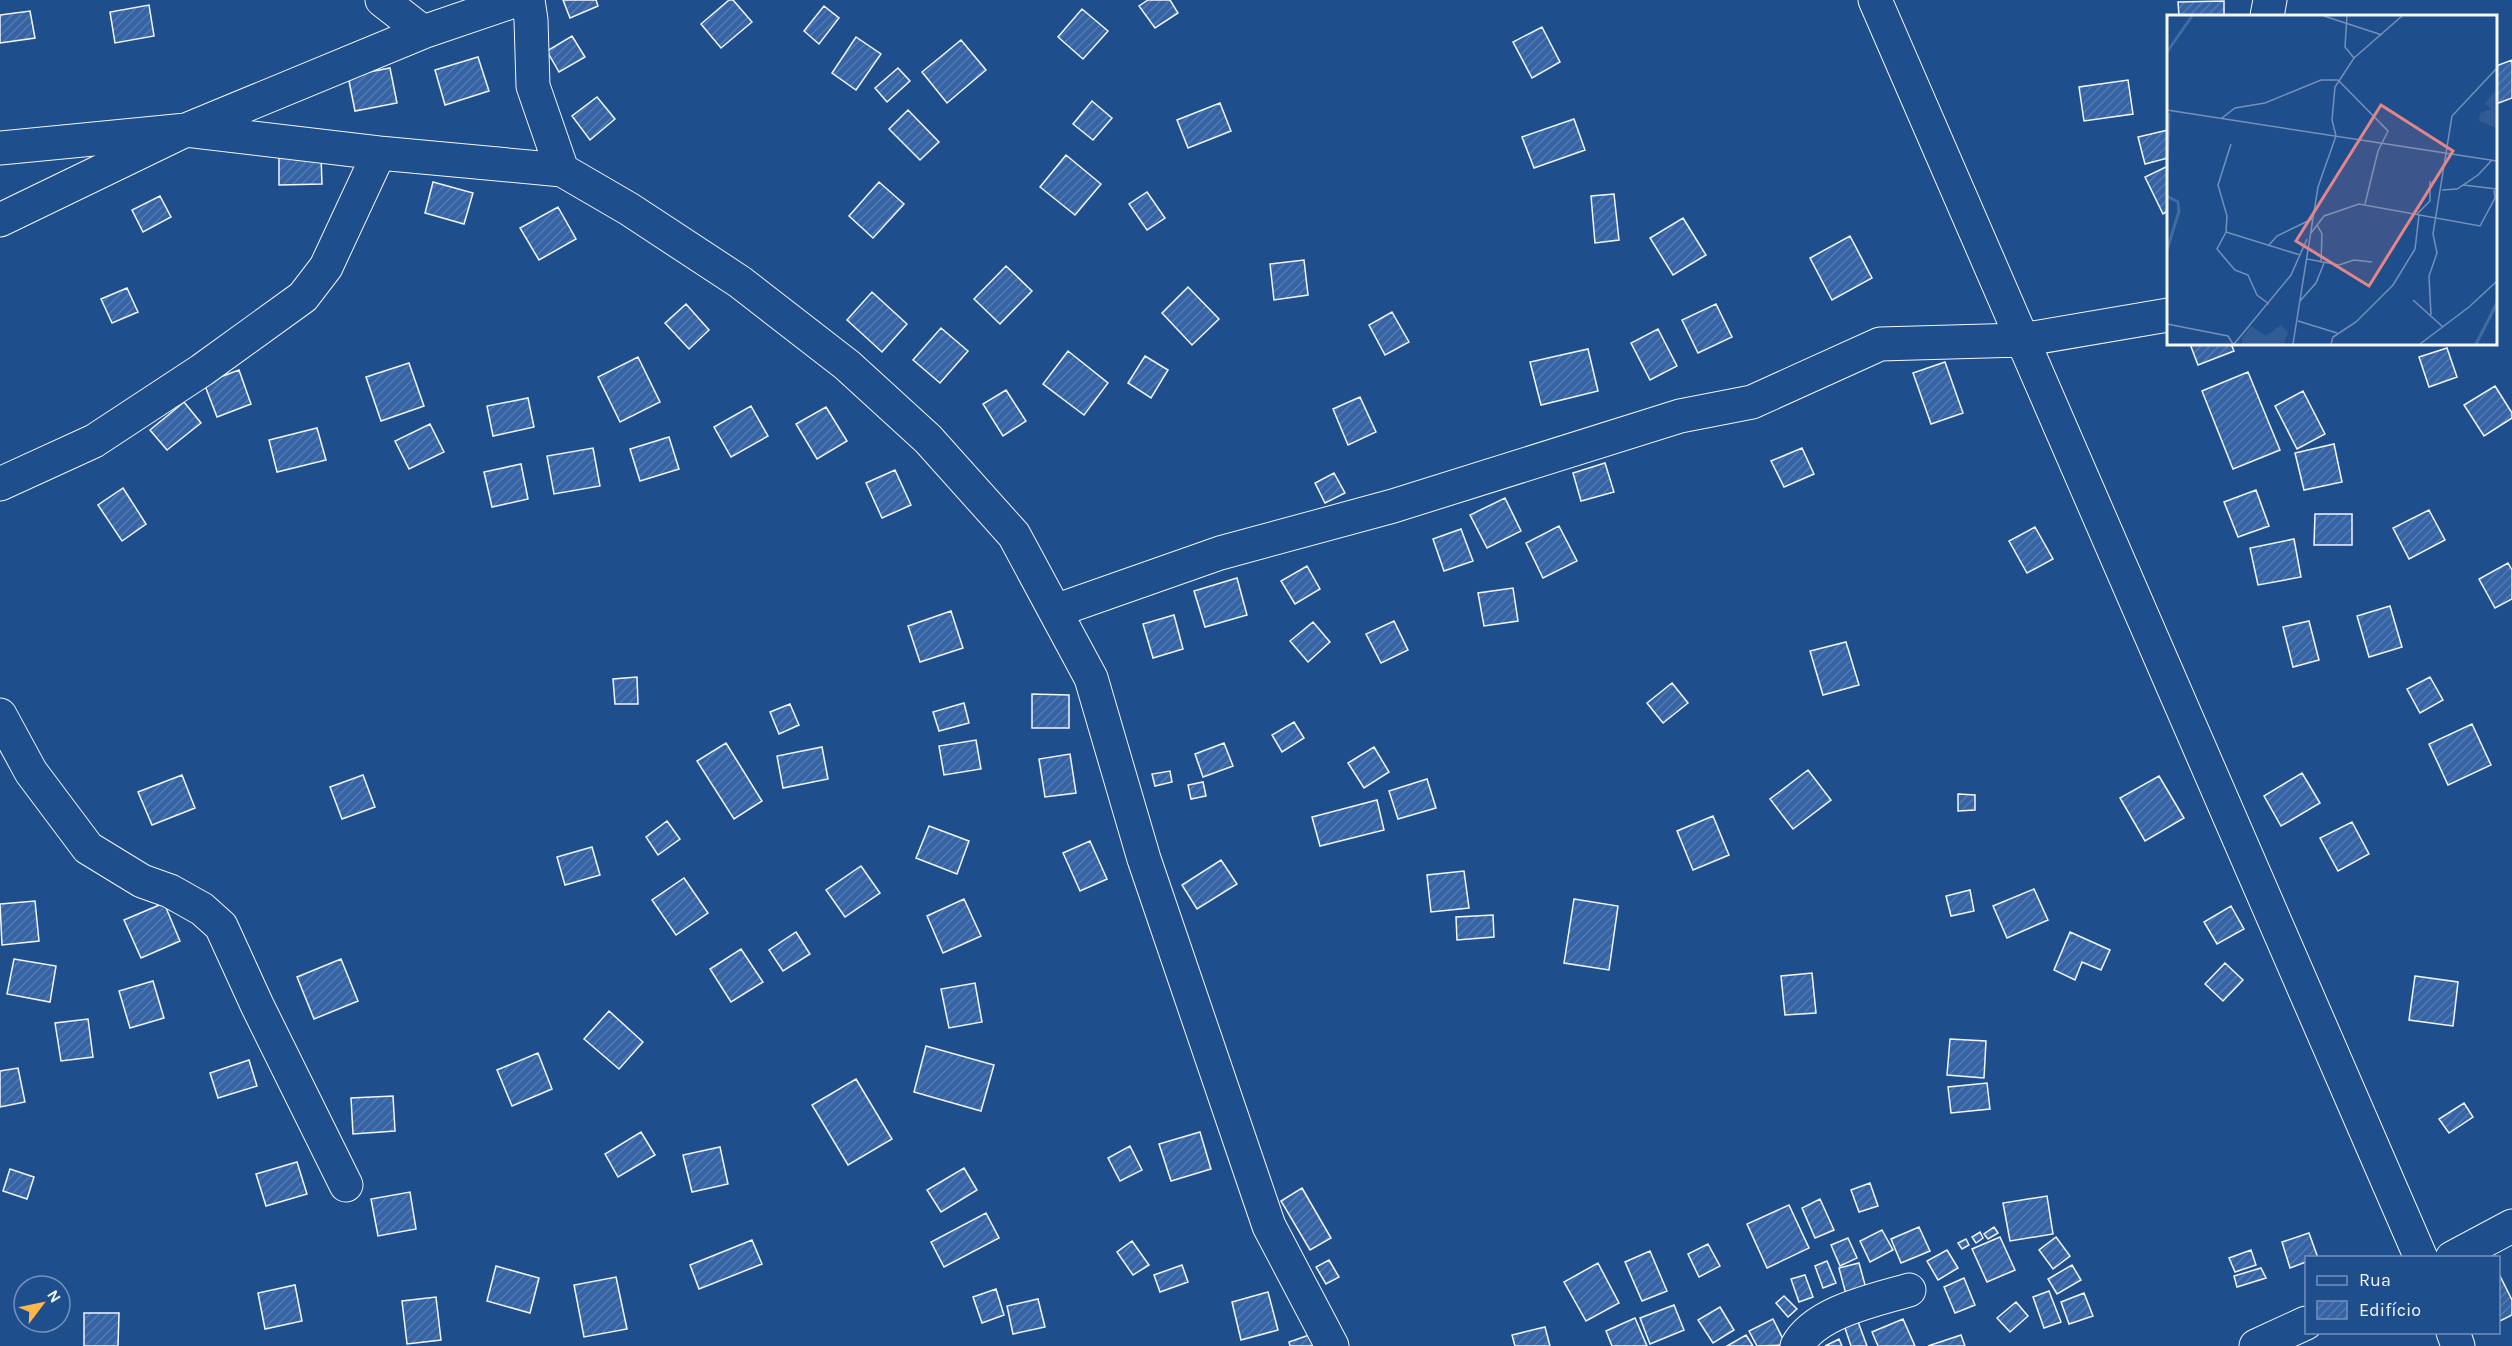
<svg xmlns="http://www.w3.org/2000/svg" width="2512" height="1346" viewBox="0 0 2512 1346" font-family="Karla,sans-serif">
	<defs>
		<pattern id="building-hatch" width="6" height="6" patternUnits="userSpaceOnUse" patternTransform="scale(1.5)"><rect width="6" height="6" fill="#3563a3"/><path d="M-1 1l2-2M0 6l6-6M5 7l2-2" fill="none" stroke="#537ab1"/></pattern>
	</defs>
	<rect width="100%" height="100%" fill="#1f4e8c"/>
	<path fill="url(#building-hatch)" stroke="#f2f6ff" stroke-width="1.5" d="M563,0H596L598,6L570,18Z
		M729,0H733L752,22L721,48L701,24Z
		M1148,0H1170L1178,13L1155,28L1139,6Z
		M2224,1V16H2179L2178,2Z
		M149,5L154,36L115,43L110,12Z
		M824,6L839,18L819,44L804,31Z
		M1082,9L1108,31L1083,59L1058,37Z
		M30,11L35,38L0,43V15Z
		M1542,27L1560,62L1532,78L1513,42Z
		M572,36L585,57L559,72L547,51Z
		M856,37L881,54L856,90L832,73Z
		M961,40L986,70L947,103L922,72Z
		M478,57L489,91L445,105L435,70Z
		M2512,60V98L2496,104V66Z
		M390,68L397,103L355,111L348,76Z
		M898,68L910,81L887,102L875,88Z
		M2128,80L2133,114L2084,121L2079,87Z
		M597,97L615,119L590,140L572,116Z
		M1092,101L1112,118L1093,140L1073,124Z
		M1220,103L1231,131L1188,148L1177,120Z
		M908,110L939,142L920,160L889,129Z
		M1574,119L1585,150L1534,168L1522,137Z
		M2168,130V158L2145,164L2138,137Z
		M1066,155L1101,184L1075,215L1040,187Z
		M279,156H321L322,184L279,185Z
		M2168,166V211L2163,214L2145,177Z
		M433,182L473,193L464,224L425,213Z
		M879,182L904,204L873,238L849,216Z
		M1147,192L1165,218L1147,230L1129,204Z
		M1614,194L1619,240L1595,243L1591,196Z
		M160,196L171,217L143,232L132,210Z
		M558,207L576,239L539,260L520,228Z
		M1683,218L1706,255L1673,275L1650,238Z
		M1850,236L1872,278L1832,300L1810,258Z
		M1304,260L1308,295L1274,300L1270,264Z
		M1006,266L1032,291L1000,324L974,299Z
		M1188,287L1219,319L1192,345L1162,313Z
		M127,288L138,312L112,323L101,299Z
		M872,292L907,324L882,352L847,320Z
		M686,304L709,330L689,349L665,323Z
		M1716,304L1732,337L1698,353L1682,320Z
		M1392,312L1409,342L1385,355L1369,325Z
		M941,328L968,351L940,383L913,360Z
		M1658,329L1677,366L1650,380L1631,343Z
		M2190,344H2231L2234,351L2198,365Z
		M2447,348L2457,377L2429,387L2419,357Z
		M1588,349L1598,391L1541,405L1530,362Z
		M1068,351L1108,383L1084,415L1043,384Z
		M1145,356L1168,370L1151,398L1128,383Z
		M638,357L660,402L620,422L598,377Z
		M1945,362L1963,413L1931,424L1913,373Z
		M409,363L424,406L381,421L366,377Z
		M239,370L251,404L217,417L204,383Z
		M2248,372L2280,450L2233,469L2202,391Z
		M2495,386L2512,413V418L2484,436L2464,405Z
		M1006,390L1026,421L1003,436L983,404Z
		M2303,391L2325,434L2297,449L2275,406Z
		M1360,397L1376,432L1348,445L1333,409Z
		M528,398L534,427L493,436L487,406Z
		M184,402L201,423L167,450L150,430Z
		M751,406L768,436L731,457L714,427Z
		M826,407L847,441L817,459L796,424Z
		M430,424L444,452L409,469L395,441Z
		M317,428L326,460L277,472L269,440Z
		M669,437L679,469L640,481L630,449Z
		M2334,444L2342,482L2304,490L2295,453Z
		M593,448L600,486L554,494L547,456Z
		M1802,448L1814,474L1784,487L1771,461Z
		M1605,463L1614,492L1581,501L1573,473Z
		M521,464L528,499L492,507L484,472Z
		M895,470L911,505L882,518L866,483Z
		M1334,473L1345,493L1325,503L1315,483Z
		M123,488L146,524L122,541L98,505Z
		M2256,490L2269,526L2238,537L2224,502Z
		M1505,498L1521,531L1487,548L1470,515Z
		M2429,510L2445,540L2409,559L2393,528Z
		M2315,514H2352V545H2314Z
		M1559,526L1577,561L1543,578L1526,543Z
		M2035,527L2053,559L2027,573L2009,541Z
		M1461,529L1473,561L1444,571L1433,539Z
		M2294,539L2301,577L2258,585L2250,548Z
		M2508,563L2512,570V599L2495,608L2479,579Z
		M1307,566L1320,589L1295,604L1281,581Z
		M1237,578L1247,615L1205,627L1194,591Z
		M1513,588L1518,621L1484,626L1478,593Z
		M2390,606L2402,647L2369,657L2357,616Z
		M951,611L963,648L920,662L908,626Z
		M1174,615L1183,649L1153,658L1143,624Z
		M1394,621L1408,650L1381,663L1366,634Z
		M2309,621L2319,660L2293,667L2283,627Z
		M1313,622L1330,642L1308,662L1290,641Z
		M1846,642L1859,685L1823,695L1810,651Z
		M637,677L638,704H615L613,679Z
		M2430,677L2443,700L2420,713L2407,689Z
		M1672,683L1688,703L1663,723L1647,703Z
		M1032,694L1069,695V728H1032Z
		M964,703L969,723L939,731L933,712Z
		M790,704L799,725L779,734L770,712Z
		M1294,722L1304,738L1282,752L1272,735Z
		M2472,724L2491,765L2448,785L2429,744Z
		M976,740L981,769L944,775L939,746Z
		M726,743L762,801L734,819L697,761Z
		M1224,743L1233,766L1203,777L1195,754Z
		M822,747L828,779L783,788L777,756Z
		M1374,747L1389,772L1364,788L1348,763Z
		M1070,754L1076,793L1045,797L1039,759Z
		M1808,770L1831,800L1793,829L1770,799Z
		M1170,771L1172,782L1155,786L1152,774Z
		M2302,773L2320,803L2281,826L2264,796Z
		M182,775L195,808L152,825L138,792Z
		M363,775L375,807L342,819L330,787Z
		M2159,776L2184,818L2145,841L2120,798Z
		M1427,779L1436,808L1398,819L1389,791Z
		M1203,782L1206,796L1191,799L1188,785Z
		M1958,794L1975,795V810L1958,811Z
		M1377,800L1384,830L1320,846L1312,817Z
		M1713,816L1729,855L1693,870L1677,831Z
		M667,821L680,839L658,855L646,837Z
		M2352,822L2369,854L2338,871L2320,838Z
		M929,826L969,841L957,874L916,858Z
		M1090,841L1107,879L1080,891L1063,853Z
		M592,847L600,875L565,885L557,857Z
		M1221,860L1237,884L1197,909L1182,885Z
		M861,866L880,893L845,917L826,890Z
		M1464,871L1469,908L1431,912L1427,875Z
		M684,878L708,913L676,935L652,900Z
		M2034,889L2048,920L2007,938L1993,906Z
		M1970,890L1974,911L1951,916L1946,896Z
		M964,899L981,936L943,953L927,916Z
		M1574,899L1618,906L1609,970L1564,963Z
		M35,901L39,941L2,945L0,904Z
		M164,903L180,941L141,958L124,920Z
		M2231,906L2244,929L2217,944L2204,922Z
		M1493,915L1494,937L1457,940L1456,917Z
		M796,932L810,954L783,971L769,950Z
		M2070,932L2110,950L2101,970L2082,962L2075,980L2054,970Z
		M741,949L763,982L731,1002L710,969Z
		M14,959L56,966L50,1002L7,994Z
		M341,959L358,1001L314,1019L297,977Z
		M2225,963L2243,980L2223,1001L2205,984Z
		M1812,973L1816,1013L1785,1015L1781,976Z
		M2415,976L2458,982L2453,1026L2409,1020Z
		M153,981L164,1018L130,1028L119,991Z
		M975,983L982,1022L949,1028L941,989Z
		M609,1011L643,1042L619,1069L584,1039Z
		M88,1019L93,1057L61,1061L55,1023Z
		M1950,1039L1986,1041L1984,1078L1947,1075Z
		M926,1046L994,1065L981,1111L914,1092Z
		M538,1053L552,1089L512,1106L497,1070Z
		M249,1060L257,1086L218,1098L210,1073Z
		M18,1068L25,1102L0,1107V1071Z
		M856,1079L892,1139L848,1165L812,1105Z
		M1987,1083L1990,1109L1951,1113L1948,1087Z
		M393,1096L395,1131L353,1134L351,1098Z
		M2464,1103L2473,1117L2449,1133L2439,1119Z
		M641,1132L655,1155L618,1177L605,1154Z
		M1200,1132L1211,1169L1171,1181L1159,1144Z
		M1130,1146L1142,1170L1120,1181L1108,1158Z
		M720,1147L728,1184L692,1192L683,1155Z
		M297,1162L307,1194L266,1206L256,1174Z
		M964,1168L977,1190L941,1212L927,1190Z
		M10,1169L34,1177L27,1199L3,1191Z
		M1870,1183L1878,1206L1859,1212L1851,1190Z
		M1302,1188L1331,1238L1310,1250L1281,1201Z
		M410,1192L416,1229L378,1236L371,1199Z
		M2047,1196L2053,1234L2010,1241L2003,1203Z
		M1820,1199L1834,1230L1815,1238L1802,1208Z
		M1789,1205L1809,1248L1767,1268L1747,1224Z
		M986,1213L999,1238L944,1267L931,1242Z
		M1919,1227L1930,1251L1901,1263L1891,1239Z
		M1994,1227L1998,1233L1988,1239L1984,1234Z
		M1882,1230L1893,1250L1870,1262L1860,1241Z
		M1980,1232L1983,1238L1976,1243L1972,1237Z
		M2309,1233L2318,1258H2306V1262L2290,1268L2282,1242Z
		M2000,1237L2015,1270L1987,1282L1972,1249Z
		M2056,1237L2070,1256L2053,1269L2039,1250Z
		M1848,1238L1857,1258L1840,1266L1831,1245Z
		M1966,1239L1969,1245L1962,1249L1958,1243Z
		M752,1240L762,1264L699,1289L690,1265Z
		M1132,1241L1149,1265L1133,1275L1117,1252Z
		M1708,1244L1720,1266L1699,1277L1688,1254Z
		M1947,1250L1958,1268L1938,1280L1927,1261Z
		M2251,1250L2256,1265L2235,1272L2229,1258Z
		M1650,1251L1667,1291L1642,1301L1625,1262Z
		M1329,1260L1339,1277L1326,1284L1316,1267Z
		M1827,1261L1836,1283L1823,1288L1815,1266Z
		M1598,1263L1619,1303L1586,1321L1564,1282Z
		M1859,1263L1867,1292L1847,1298L1839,1268Z
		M1182,1265L1188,1282L1160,1292L1154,1275Z
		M2072,1265L2081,1280L2057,1294L2048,1279Z
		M496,1266L539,1278L530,1313L487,1301Z
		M2261,1268L2266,1278L2237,1287L2234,1276Z
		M2499,1274L2512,1300V1315L2498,1322Z
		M1805,1275L1813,1297L1799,1302L1791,1279Z
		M616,1277L627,1329L584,1337L574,1285Z
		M1964,1278L1975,1305L1955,1313L1944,1287Z
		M295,1285L302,1321L265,1329L258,1293Z
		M996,1289L1004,1315L982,1323L973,1297Z
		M2049,1291L2061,1322L2044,1328L2033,1297Z
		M1268,1292L1278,1330L1241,1340L1232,1302Z
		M2084,1293L2093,1316L2069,1324L2061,1302Z
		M1784,1296L1797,1309L1788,1317L1776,1303Z
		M436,1297L441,1340L407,1344L402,1301Z
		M1038,1299L1045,1327L1013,1334L1007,1306Z
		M2016,1302L2028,1316L2010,1332L1997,1318Z
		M1674,1305L1684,1330L1650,1344L1640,1318Z
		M1720,1307L1734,1330L1713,1343L1698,1320Z
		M84,1313H119L118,1346H84Z
		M1635,1318L1647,1346H1612L1606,1331Z
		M1773,1319L1786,1345L1757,1346L1749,1331Z
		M1857,1319L1867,1346H1851L1844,1325Z
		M1903,1319L1915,1346H1878L1872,1332Z
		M1545,1327L1550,1346H1515L1512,1335Z
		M1315,1333L1319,1346H1290L1289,1342Z
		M1746,1335L1753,1346H1727Z
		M1961,1335L1965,1346H1928Z
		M1839,1339L1842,1346H1825Z"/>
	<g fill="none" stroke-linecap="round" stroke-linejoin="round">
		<g stroke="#f2f6ff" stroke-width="35">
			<path id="minor" d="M382,0L423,32
				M528,0L531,20L533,86L562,170
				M1875,0L2421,1258
				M2267,16L2270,0
				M0,148L186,130L379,153L562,170L629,209L740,282L847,365L928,439L1014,535L1091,678L1144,859L1269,1226L1332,1346
				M0,220L186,130L423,32L517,0
				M0,484L94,441L202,370L303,297L326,267L379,153
				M1055,611L1220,553L1393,506L1680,416L1752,402L1880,344L2021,340L2168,315
				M0,715L31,772L88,848L142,881L170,891L202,909L221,926L257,1005L346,1185
				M2452,1258L2512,1226
				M2453,1332L2458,1346
				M1797,1346C1815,1312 1875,1300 1909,1290
				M2256,1346L2306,1323"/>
		</g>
		<use href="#minor" stroke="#1f4e8c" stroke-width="33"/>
	</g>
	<g transform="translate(2167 15)">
		<rect width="330" height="330" fill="#1f4e8c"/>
		<path d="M114,310L121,317L117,329H75V323L84,311L99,321Z" fill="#305b95"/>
		<path d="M330,74V110L329,113L312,106L313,98L324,94L318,88Z" fill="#305b95"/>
		<path fill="none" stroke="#446ba0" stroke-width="3" d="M0,37L25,1M0,157L2,98M0,181L11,187L12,196L0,235M309,329L330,288"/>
		<path fill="none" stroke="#7391ba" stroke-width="1.5" d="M157,1L215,20M180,1L178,32L187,43M0,95L330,146M55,103L68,93L98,88L154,65H171L221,116L211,136L198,189M64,129L51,170L60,201L59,217L50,234L68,255L81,260L90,280L102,289M296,170L330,174M275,175L290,174L311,160L325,145M250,199L263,186V166M150,210L155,219L154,248M59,217L133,240M144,218L157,201L192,189L313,211L328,183L327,175M101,231L110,221L145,204M140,244L172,250L187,245L205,247M246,285L276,312M133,286L149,268L157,248M264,300L262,261L270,238L266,219L285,101L330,53M131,306L170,318M0,309L61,321L66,329M67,329L124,260L140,224M126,329L151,172L169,121L165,105L168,72L187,43L235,1M164,329L166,322L189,307L226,270L248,234L252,200M253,329L302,292L330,266"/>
		<path fill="#e38589" fill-opacity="0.15" stroke="#e38589" stroke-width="3" d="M214,90L286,136L202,271L129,226Z"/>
		<rect width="330" height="330" fill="none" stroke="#f2f6ff" stroke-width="3"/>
	</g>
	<rect x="2305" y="1256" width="195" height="78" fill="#1f4e8c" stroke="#7391ba" stroke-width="1.5"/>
	<rect x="2317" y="1276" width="30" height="9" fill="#1f4e8c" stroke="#7391ba" stroke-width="1.5"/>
	<text x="2359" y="1286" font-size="18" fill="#f2f6ff">Rua</text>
	<rect x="2317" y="1301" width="30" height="18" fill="url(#building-hatch)" stroke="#7391ba" stroke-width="1.5"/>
	<text x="2359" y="1316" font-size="18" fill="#f2f6ff">Edifício</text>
	<g transform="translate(42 1304) rotate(58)"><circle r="28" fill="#1f4e8c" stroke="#7391ba" stroke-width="1.5"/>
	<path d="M0-4.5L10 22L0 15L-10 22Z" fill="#ffb74d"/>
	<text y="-9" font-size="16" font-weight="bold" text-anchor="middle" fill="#f2f6ff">N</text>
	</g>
</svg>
